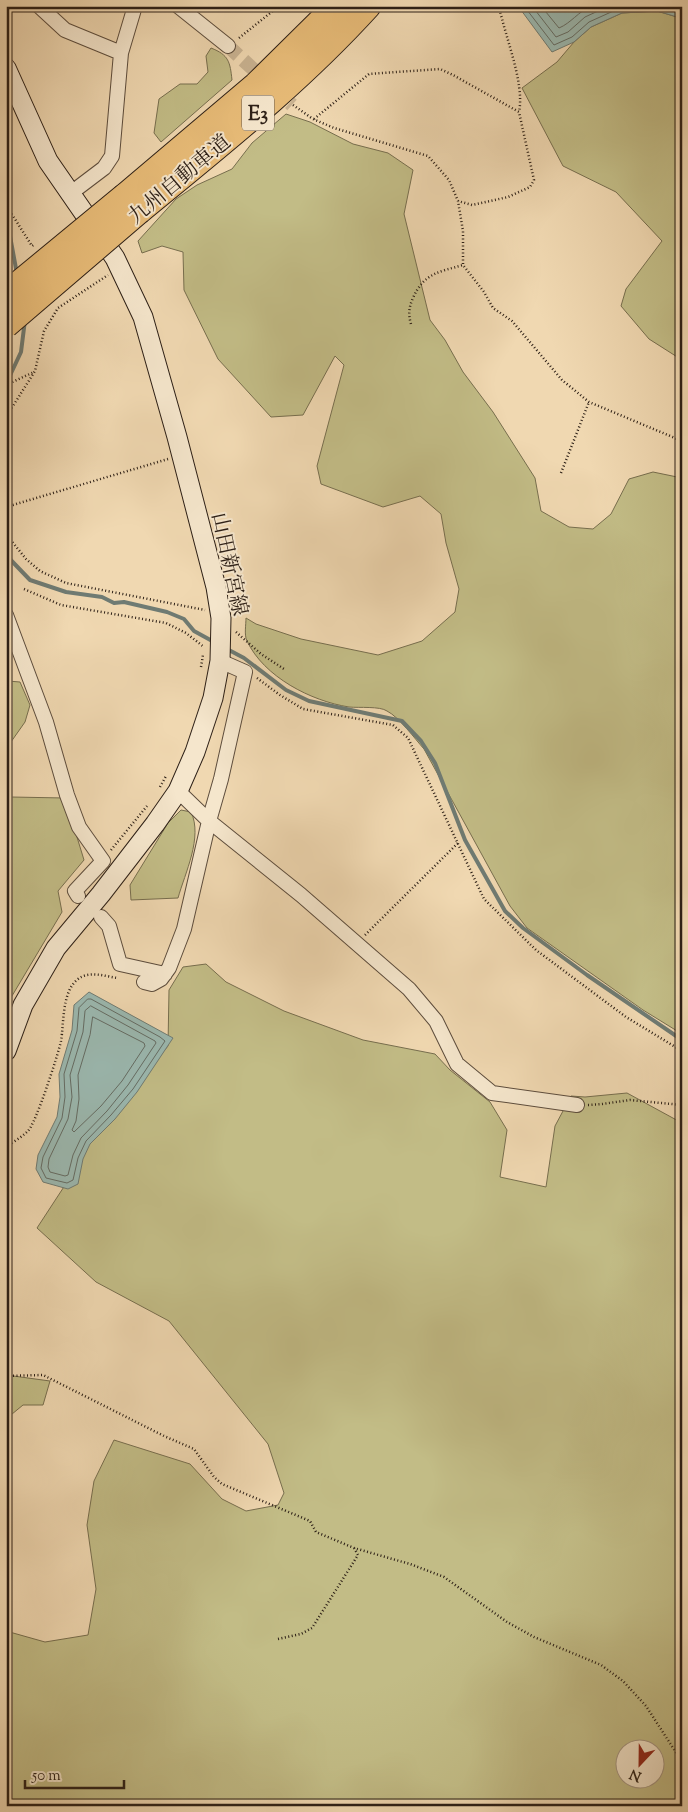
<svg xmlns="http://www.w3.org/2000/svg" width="688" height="1812" viewBox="0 0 688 1812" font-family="'Sorts Mill Goudy','Noto Serif JP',serif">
	<rect width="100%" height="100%" fill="#f0d8b1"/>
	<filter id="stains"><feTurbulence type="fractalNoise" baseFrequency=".004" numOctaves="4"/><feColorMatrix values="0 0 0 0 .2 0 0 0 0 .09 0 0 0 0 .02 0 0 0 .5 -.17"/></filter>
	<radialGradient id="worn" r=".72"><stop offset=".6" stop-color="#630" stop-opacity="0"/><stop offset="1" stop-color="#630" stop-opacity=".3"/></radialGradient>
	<path fill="#c2bc86" stroke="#776e4e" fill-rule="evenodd" d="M657,11L677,17L682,25V360L649,339L621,306L626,289L662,241L616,192L563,166L522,88L557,62L574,42L591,27L622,13Z
		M211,48C229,55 230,62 232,80L161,142L154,133L159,99L180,84H197L208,72L206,56Z
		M286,114L310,122L353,144L388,153L413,170L404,214L430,320L445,340L463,372L493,412L535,478L541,511L569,527L593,529L611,514L629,479L653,472L682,478V1034L643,1010L527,928L510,906L424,749C415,739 399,717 387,711C380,706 359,708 349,707C311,701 264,677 247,641C244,635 246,625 246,618L256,624L301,639L378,655L422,641L455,612L459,589L446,543L441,514L420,496L383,507L321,484L317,466L344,365L335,356L303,415L271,417L218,359L184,290L183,252L162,246L142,253L138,241L176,199L197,185L232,169L252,143Z
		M6,678L8,681L20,682L30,705L25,722L6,749Z
		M6,795L11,797L65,798L84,860L58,891L62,912L6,1006Z
		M181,810L191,812C203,837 185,873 178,898L131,900L130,885L168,823Z
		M206,964L226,982L284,1011L363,1040L435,1054L450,1070L490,1102L507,1130L500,1177L546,1187L555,1126L571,1096L585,1097L627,1093L682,1123V1806H6V1631L45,1642L88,1635L96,1589L87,1525L94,1481L114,1440L190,1464L222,1499L246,1511L278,1505L284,1493L268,1444L169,1321L96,1282L37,1228L71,1176L97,1111L133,1088L168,1046L169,990L183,967ZM626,1750H656V1780H626Z
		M6,1375L50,1381L43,1405H23L6,1419Z"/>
	<path fill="#9bb9b1" stroke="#6f7b73" d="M518,6H682V25L677,17L657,11L622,13L591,27L574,42L552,52Z
		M89,992L173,1038L137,1092L115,1119L90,1144L83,1159L78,1184L68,1189L43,1182L36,1169L38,1155L57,1117L60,1097L59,1074L72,1030L74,1005Z"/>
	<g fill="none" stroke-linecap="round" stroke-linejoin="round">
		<path stroke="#646c64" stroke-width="1" d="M524,6L554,45L572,37L589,22L620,8L648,6
			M532,6L556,37L568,32L585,17L609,6
			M541,6L559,28C571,23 578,12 591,6
			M88,999H91L160,1037L165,1041L133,1089L111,1115L86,1141L78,1158L73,1180L67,1183L46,1178L41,1168L43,1157L62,1118L65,1097L64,1074L77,1031L79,1008Z
			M91,1006L155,1041L156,1043L128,1085L107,1111L81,1138L73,1155L68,1175L65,1176L50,1172L48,1167L49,1159L68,1119L72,1097L70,1075L83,1032L85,1011Z
			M93,1017L144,1043L145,1046L122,1081L101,1106L74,1132L72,1130L76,1121L79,1099L78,1075L90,1035Z"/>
		<path stroke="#6f7b73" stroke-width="4" d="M6,229L10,236L17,274
			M6,384L21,352L25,320
			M6,555L30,580L66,592L102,597L114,603L124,602L167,612L184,619L194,631L214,642
			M227,649L244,658L286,690L309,701L402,721L421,741L435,763L465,840L505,911L523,928L587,975L682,1040"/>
		<path stroke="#c9b392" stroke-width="14" stroke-dasharray="14 7" stroke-linecap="butt" d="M228,46L292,105"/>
		<g stroke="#5d4d3d" stroke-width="16">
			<path id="street" d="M39,6L65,30L121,53
				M178,6L228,46
				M71,193L104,168L112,156L121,53L135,6
				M6,615L46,722L67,795L79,827L103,861L75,891L78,896
				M178,791L209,821L301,895L409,989L436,1021L457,1064L492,1093L577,1105
				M101,917L109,926L120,964L165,974
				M144,982L152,984L161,979L169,968L184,929L209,821L221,779L245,672L220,661"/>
		</g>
		<g stroke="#2c1f16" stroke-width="21">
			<path id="secondary" d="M6,68L48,161L115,258L143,317L177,437L216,587L221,618L220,661L213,698L195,752L178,791L155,824L101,894L56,948L23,1005L6,1051"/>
		</g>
		<g stroke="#2c1f16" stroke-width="27">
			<path id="highway" d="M125,196L256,85L336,6
				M139,211C219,145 298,83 368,6"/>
		</g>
		<path stroke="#2c1f16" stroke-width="2.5" stroke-dasharray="1 2.5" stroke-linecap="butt" d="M499,6C505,37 525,83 519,112
			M239,38L279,6
			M293,105L313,119L334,128L428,156L449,180L458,201L463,231V265L484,292L493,308L512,321L562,380L589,402L675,438L682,443
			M314,119L369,74L440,69L453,75L519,112L534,180L530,187L508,197L472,205L458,201
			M6,205L32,246L35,244
			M411,324C408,314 409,307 413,298C424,273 439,272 463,265
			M6,385L34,372
			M6,417L35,371L44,331L58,308L108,275
			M561,473L589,402
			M6,507L168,459
			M6,534L26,559L40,571L66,583L205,610
			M24,589L61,605L166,623L186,633L204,647
			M236,632L261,654L284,669
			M201,667L203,655
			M257,678L280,695L303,709L393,725L408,738L484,899L536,950L626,1017L682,1051
			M160,787L166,776
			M111,850L147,806
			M365,935L458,843
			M588,1105L602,1104L630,1100L682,1105
			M6,1147C13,1142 22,1137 28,1131C36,1123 58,1055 61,1041C64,1023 62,992 77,980C88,970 104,976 117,978
			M6,1376L43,1375L164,1436L194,1449L214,1477L222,1484L310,1521L316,1532L354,1548L410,1564L444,1577L507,1622L534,1637L601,1665L623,1681L646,1706L677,1754L682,1766
			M278,1639L301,1634L312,1628L358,1555L354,1548"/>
		<use href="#street" stroke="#f5e6cc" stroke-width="14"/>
		<use href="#secondary" stroke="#f5e6cc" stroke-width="19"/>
		<use href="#highway" stroke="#e8bc78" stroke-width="25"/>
		<g stroke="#2c1f16" stroke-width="27" stroke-linecap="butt">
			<path id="highway-bridge" d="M6,294L125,196
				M6,325L139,211"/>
		</g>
		<use href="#highway-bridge" stroke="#e8bc78" stroke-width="25"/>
	</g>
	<g text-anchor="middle" stroke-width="4" stroke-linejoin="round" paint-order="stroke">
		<rect fill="#f5e6cc" stroke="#685b4d" stroke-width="1" x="242" y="95.5" width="32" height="35" rx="4"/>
		<g font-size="20" font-weight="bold" fill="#2c1f16">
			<text x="258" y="120">E3</text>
		</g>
		<g font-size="21" fill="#2c1f16" stroke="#f5e6cc">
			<text transform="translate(179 179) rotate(-40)" y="7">九州自動車道</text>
			<text transform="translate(230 564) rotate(78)" y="7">山田新宮線</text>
		</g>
	</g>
	<rect width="688" height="1812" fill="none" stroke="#f0d8b1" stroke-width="25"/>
	<rect x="8" y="8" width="673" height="1797" fill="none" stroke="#2c1f16" stroke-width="2.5"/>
	<rect x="12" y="12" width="663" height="1787" fill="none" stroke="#2c1f16"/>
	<g transform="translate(640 1764) rotate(202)"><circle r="24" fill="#f5e6cc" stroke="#a59683"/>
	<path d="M0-4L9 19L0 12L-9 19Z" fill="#8f2418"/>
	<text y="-8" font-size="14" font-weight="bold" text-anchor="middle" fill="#2c1f16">N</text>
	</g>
	<path d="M25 1780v8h99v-8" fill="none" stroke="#2c1f16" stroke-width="2.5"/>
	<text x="32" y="1780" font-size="15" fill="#2c1f16" stroke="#f5e6cc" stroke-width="4" paint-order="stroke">50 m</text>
	<rect width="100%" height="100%" filter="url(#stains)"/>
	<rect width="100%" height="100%" fill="url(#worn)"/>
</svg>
